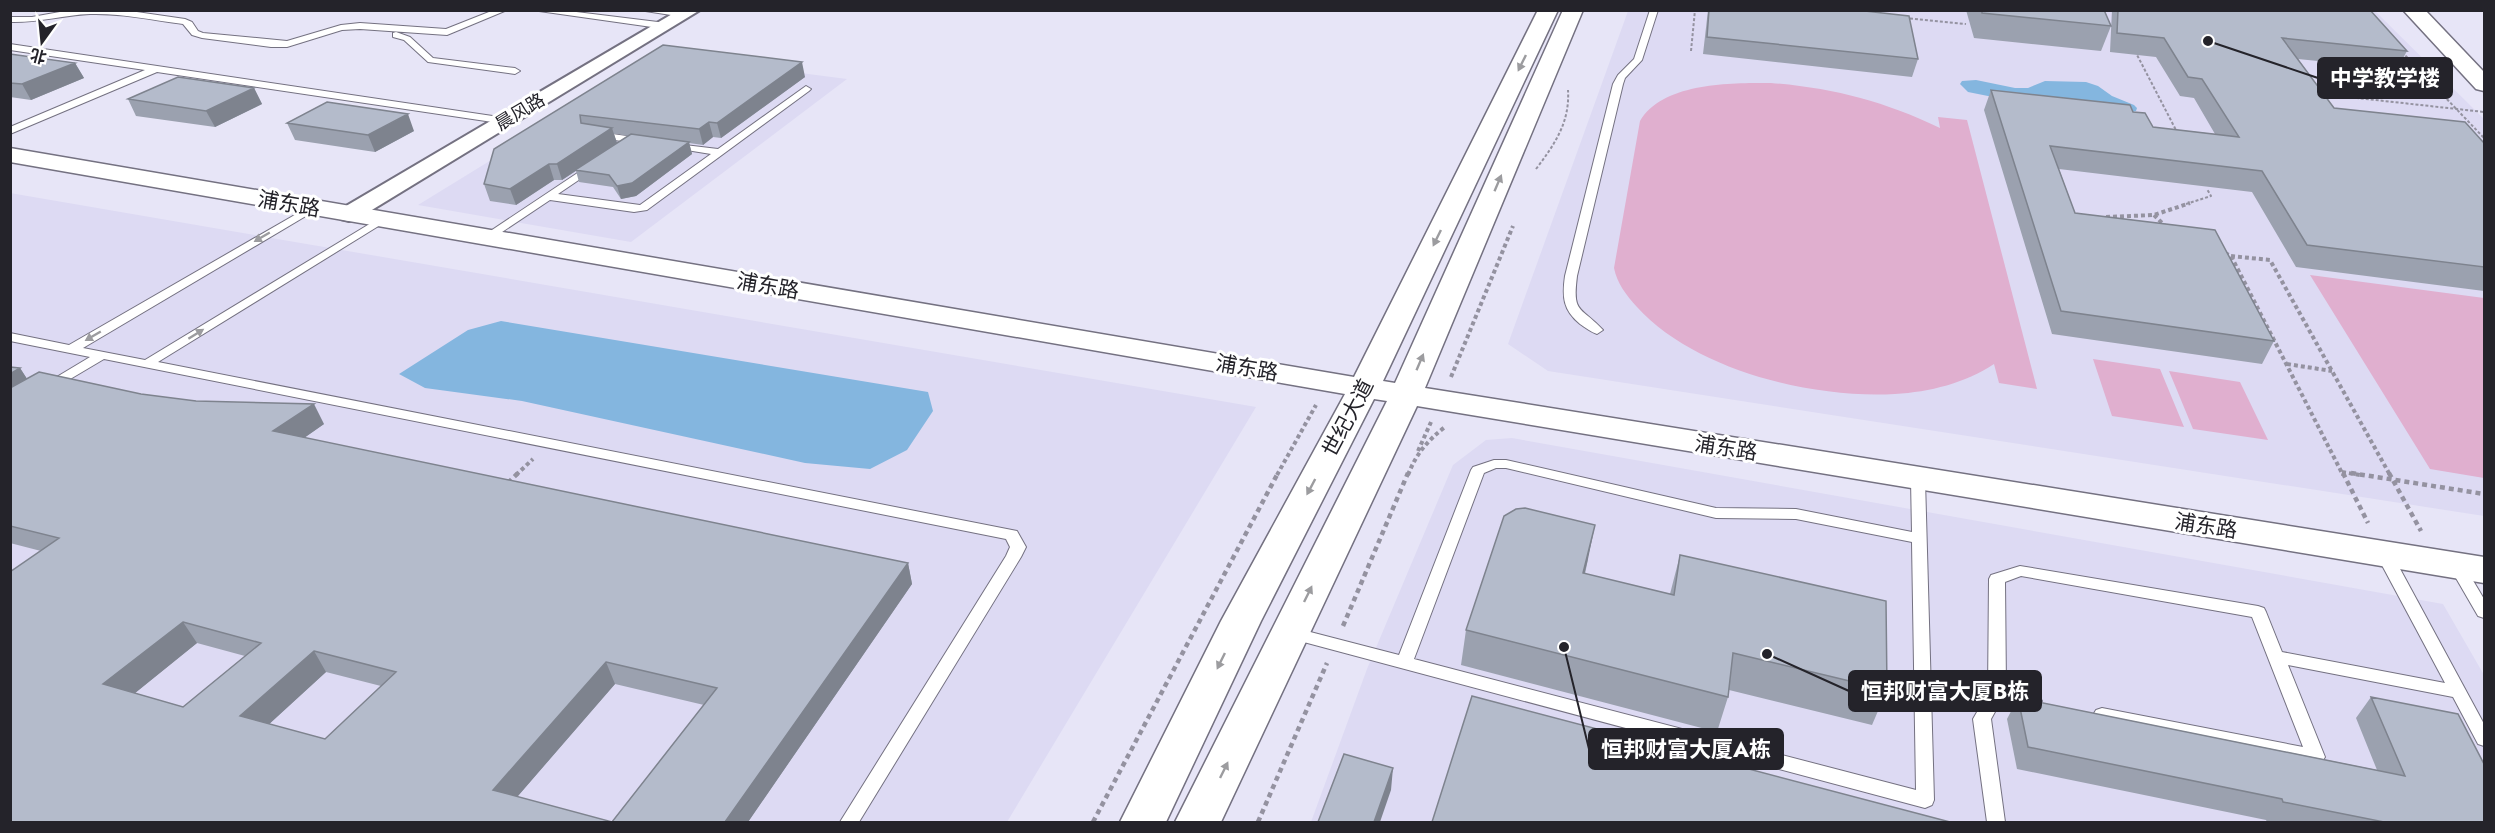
<svg xmlns="http://www.w3.org/2000/svg" width="2495" height="833" viewBox="0 0 2495 833" font-family="Jost,'Noto Sans SC',sans-serif">
	<rect width="100%" height="100%" fill="#e7e5f7"/>
	<path fill="#dddaf3" d="M1628,11H2375L2484,119V516L1548,371L1508,344Z
		M662,55L847,79L631,242L418,205Z
		M10,193L1256,407L1007,822H11Z
		M1512,438L2443,604L2484,675V822H1311L1367,669L1453,465L1486,440Z"/>
	<path fill="#e0afcf" d="M1771,83C1833,88 1883,101 1940,128L1938,117L1967,120L2037,389L1999,383L1994,364C1965,383 1930,392 1895,394C1812,399 1694,370 1637,307C1626,295 1617,283 1614,268L1640,121C1663,82 1732,83 1771,83Z
		M2310,275L2484,298V478L2430,469Z
		M2093,359L2160,369L2184,427L2112,416Z
		M2169,371L2240,382L2268,440L2193,429Z"/>
	<path fill="#84b6df" d="M1976,80L2015,88H2028L2045,81L2086,82L2098,86L2112,96L2134,105L2137,108L2136,111L2129,113L1988,96L1968,92L1960,84L1962,81Z
		M501,321L928,392L933,411L907,450L870,469L805,463L522,401L425,388L399,374L468,330Z"/>
	<g fill="none" stroke-linecap="round" stroke-linejoin="round">
		<g stroke="#747181" stroke-width="2">
			<path id="service" d="M71,10H123L185,19L192,22L198,31L203,33L287,41L341,25L360,23L446,29L494,10H507L447,35L360,29L342,30L287,47H271L202,38L192,35L183,24C152,20 121,13 90,14C63,15 38,23 10,22V17H32Z
				M532,10H560L666,23L670,26L666,29Z
				M639,10H667L688,15L684,17Z
				M1650,10H1658L1642,60L1625,78L1623,84L1577,276C1572,315 1581,306 1603,330L1597,334C1591,332 1586,328 1580,324C1563,310 1562,297 1565,276L1613,84L1618,75L1634,59Z
				M396,32L410,37L433,58L515,68L520,71L515,74L428,62L404,40L393,37V33Z
				M10,44L506,118L511,121L506,124L157,72L10,134V127L145,70L10,50Z
				M806,86L811,89L809,91L647,210L634,212L550,200L490,240H482L480,238L591,164L595,165V169L558,194L640,205L711,154L668,147V143L718,149Z
				M598,132L641,138L646,141L641,144L595,137V133Z
				M312,205L317,208L316,210L83,348L145,360L381,217L386,220L385,222L158,362L1017,531L1026,547L1021,557L859,822H840L1006,556L1010,547L1006,539L104,359L50,391L45,390L43,387L45,384L90,357L10,341V333L69,345Z
				M1494,460H1506L1716,508L1796,509L1912,532L1911,480L1913,477H1923L1925,480L1934,800L1932,805L1925,808L1285,637L1283,633L1285,629L1291,627L1399,655L1471,470L1473,467ZM1496,468H1506L1716,518L1796,519L1912,542L1916,790L1414,659L1484,473Z
				M2384,549L2389,550L2392,554L2484,724V746L2478,744L2453,697L2288,665L2325,757L2322,762L2316,764L2096,720L2093,715L2096,710L2102,708L2303,747L2252,617L2021,576L2005,582L2006,689L2039,696L2042,701L2039,706L2033,708L2001,701L1991,719L2005,822H1987L1973,719L1988,693L1989,579L1991,575L2020,566L2258,606L2264,608L2266,612L2282,652L2445,683L2376,554L2379,550Z
				M2457,561L2462,562L2484,599V618L2478,616L2449,566L2452,562Z"/>
		</g>
		<g stroke="#747181" stroke-width="4">
			<path id="minor" d="M679,10H700L357,219L349,221L341,219L338,214L341,209Z"/>
		</g>
		<g stroke="#747181" stroke-width="3">
			<path id="tertiary" d="M1538,10H1558L1383,381L1395,383L1563,10H1583L1425,388L2484,557V583L1417,406L1221,822H1175L1387,401L1374,399L1261,621L1166,822H1120L1221,621L1345,394L10,162V148L1354,377Z
				M2403,10H2425L2484,72V91L2476,89Z"/>
		</g>
		<path stroke="#9492a0" stroke-width="2" stroke-dasharray="3 2" stroke-linecap="butt" d="M1905,18L1966,24
			M1691,51L1695,10
			M2135,51L2177,132
			M2402,52L2484,138
			M2321,94L2484,112
			M1536,169C1555,144 1570,122 1568,90
			M2186,204L2211,196L2207,189"/>
		<path stroke="#9492a0" stroke-width="4" stroke-dasharray="4 3" stroke-linecap="butt" d="M2154,215L2166,227
			M2106,217L2154,215L2190,203
			M2225,253L2231,256L2343,475
			M2231,256L2270,260L2390,475
			M2287,364L2332,371
			M1451,377L1513,226
			M1418,451L1431,422
			M2342,472L2360,475
			M516,475L533,459
			M1277,475L1316,405
			M1408,475C1416,454 1427,441 1445,427"/>
		<path stroke="#9492a0" stroke-width="4.5" stroke-dasharray="5 4" stroke-linecap="butt" d="M2343,473L2368,523
			M2351,473L2484,494
			M2389,473L2421,531
			M508,483L518,473
			M1343,626L1408,473
			M1093,822L1278,473
			M1258,822L1327,663"/>
		<use href="#service" fill="#fff" fill-rule="evenodd"/>
		<use href="#minor" fill="#fff" fill-rule="evenodd"/>
		<use href="#tertiary" fill="#fff" fill-rule="evenodd"/>
	</g>
	<path fill="#9ba1af" fill-rule="evenodd" d="M1708,10H1856L1918,59L1912,77L1703,54Z
		M1966,10H2104L2111,26L2101,51L1974,38Z
		M2112,10H2370L2407,51L2397,69L2298,59L2334,108L2484,143V291L2296,267L2252,192L2059,169L2075,213L2274,341L2262,364L2052,334L1984,110L1991,90L2133,112L2153,127L2215,134L2194,98L2180,96L2156,57L2110,52Z
		M663,45L805,77L721,138L713,137L703,145L689,143L692,154L636,196L621,199L613,187L579,182L576,171L562,180H554L516,205L490,201L484,184ZM614,134H618L628,136L617,143Z
		M10,54L75,63L84,78L31,100L10,97Z
		M254,88L262,104L215,127L136,116L128,99Z
		M287,123L414,131L375,152L295,140Z
		M10,367L20,368L27,379L141,394L324,424L304,438L908,563L912,584L748,822H10L41,551L10,543ZM197,643L245,656L183,707L135,693ZM326,672L381,686L325,739L269,724ZM615,684L704,705L612,822L517,797Z
		M1680,555L1887,690L1872,725L1729,690L1728,697L1717,732L1461,665L1466,630L1588,559L1585,574L1670,594Z
		M2371,697L2484,822H2267L2266,820L2017,769L2007,719L2018,698L2377,770L2356,718Z"/>
	<path fill="#7e838e" d="M802,62L805,77L721,138L717,123Z
		M75,63L84,78L31,100L22,84Z
		M254,88L262,104L215,127L206,111Z
		M408,114L414,131L375,152L368,135Z
		M709,122L713,137L703,145L699,129Z
		M612,128L617,143L562,180L557,164Z
		M689,142L692,154L636,196L621,199L617,186Z
		M549,164L554,180L516,205L510,189Z
		M20,368L33,388L10,401V374Z
		M314,404L324,424L284,452L273,431Z
		M1595,525L1588,559L1576,608L1583,573Z
		M908,563L912,584L748,822H725Z
		M183,622L197,643L119,706L103,684Z
		M314,651L326,672L254,738L240,716Z
		M606,662L615,684L504,812L493,790Z
		M1393,768L1391,790L1380,822H1374Z"/>
	<path fill="#b4bbcb" stroke="#7e838e" stroke-width="1.5" fill-rule="evenodd" d="M1709,10H1856L1909,16L1918,59L1707,37Z
		M1982,10H2104L2111,26L1982,13Z
		M2118,10H2370L2407,51L2282,38L2334,108L2465,122L2484,143V267L2307,245L2262,171L2050,146L2075,213L2215,230L2274,341L2061,311L1991,90L2130,105L2133,112L2145,113L2153,127L2239,137L2202,79L2188,77L2164,38L2117,33Z
		M663,45L802,62L717,123L709,122L699,129L580,115L581,123L612,128L557,164H549L510,189L484,184L494,149Z
		M10,54L75,63L22,84L10,83Z
		M178,77L254,88L206,111L128,99Z
		M327,102L408,114L368,135L287,123Z
		M631,134L689,142L632,183L617,186L609,175L575,170Z
		M10,367L20,368L10,374Z
		M39,372L141,394L196,401L314,404L273,431L908,563L725,822H10V572L59,538L10,526V388ZM183,622L261,643L183,707L103,684ZM314,651L396,672L325,739L240,716ZM606,662L717,688L612,822L493,790Z
		M1525,508L1595,525L1583,573L1674,595L1680,555L1886,601L1887,690L1733,653L1728,697L1466,630L1504,516L1516,509Z
		M1472,696L1950,822H1432Z
		M2371,697L2458,714L2484,764V822H2384L2283,802L2282,799L2028,747L2018,698L2405,776Z
		M1344,754L1393,768L1374,822H1318Z"/>
	<defs><path id="oneway-solid" d="M-6-.8H1V-3.2L6.5 0L1 3.2V.8H-6Z" transform="scale(1.5)"/></defs>
	<g fill="#9c9c9f">
		<use href="#oneway-solid" transform="translate(1522 63) rotate(116)"/>
		<use href="#oneway-solid" transform="translate(1498 183) rotate(-67)"/>
		<use href="#oneway-solid" transform="translate(262 237) rotate(150)"/>
		<use href="#oneway-solid" transform="translate(1437 238) rotate(116)"/>
		<use href="#oneway-solid" transform="translate(196 334) rotate(-32)"/>
		<use href="#oneway-solid" transform="translate(93 336) rotate(150)"/>
		<use href="#oneway-solid" transform="translate(1420 362) rotate(-67)"/>
		<use href="#oneway-solid" transform="translate(1311 487) rotate(118)"/>
		<use href="#oneway-solid" transform="translate(1308 594) rotate(-64)"/>
		<use href="#oneway-solid" transform="translate(1221 661) rotate(116)"/>
		<use href="#oneway-solid" transform="translate(1224 770) rotate(-64)"/>
	</g>
	<g text-anchor="middle" stroke-width="6" stroke-linejoin="round" paint-order="stroke">
		<g font-size="18" fill="#24232a" stroke="#fff">
			<text transform="translate(520 112) rotate(-31)" y="6">晨风路</text>
		</g>
		<g font-size="21" fill="#24232a" stroke="#fff">
			<text transform="translate(289 204) rotate(10)" y="7">浦东路</text>
			<text transform="translate(768 286) rotate(10)" y="7">浦东路</text>
			<text transform="translate(1247 368) rotate(10)" y="7">浦东路</text>
			<text transform="translate(1348 418) rotate(-62)" y="7">世纪大道</text>
			<text transform="translate(1726 448) rotate(9)" y="7">浦东路</text>
			<text transform="translate(2206 526) rotate(9)" y="7">浦东路</text>
		</g>
	</g>
	<path fill="none" stroke="#24232a" stroke-width="2" d="M2208 41L2318 78M1767 654L1849 691M1564 647L1589 749"/>
	<g fill="#24232a" stroke="#fff" stroke-width="2">
		<circle cx="2208" cy="41" r="6"/>
		<circle cx="1767" cy="654" r="6"/>
		<circle cx="1564" cy="647" r="6"/>
	</g>
	<g fill="#24232a" stroke="#24232a" stroke-width="2">
		<rect x="2318" y="58" width="134" height="40" rx="6"/>
		<rect x="1849" y="671" width="192" height="40" rx="6"/>
		<rect x="1589" y="729" width="194" height="40" rx="6"/>
	</g>
	<g font-size="22" text-anchor="middle" font-weight="bold" fill="#fff">
		<text x="2385" y="86">中学教学楼</text>
		<text x="1945" y="699">恒邦财富大厦B栋</text>
		<text x="1686" y="757">恒邦财富大厦A栋</text>
	</g>
	<rect width="2495" height="833" fill="none" stroke="#24232a" stroke-width="24"/>
	<g transform="translate(42 42) rotate(195)" stroke="#ffffff" stroke-width="4.5" paint-order="stroke">
	<path d="M0-4.5L10 22L0 15L-10 22Z" fill="#24232a"/>
	<text y="-9" font-size="16" font-weight="bold" text-anchor="middle" fill="#24232a">北</text>
	</g>
</svg>
